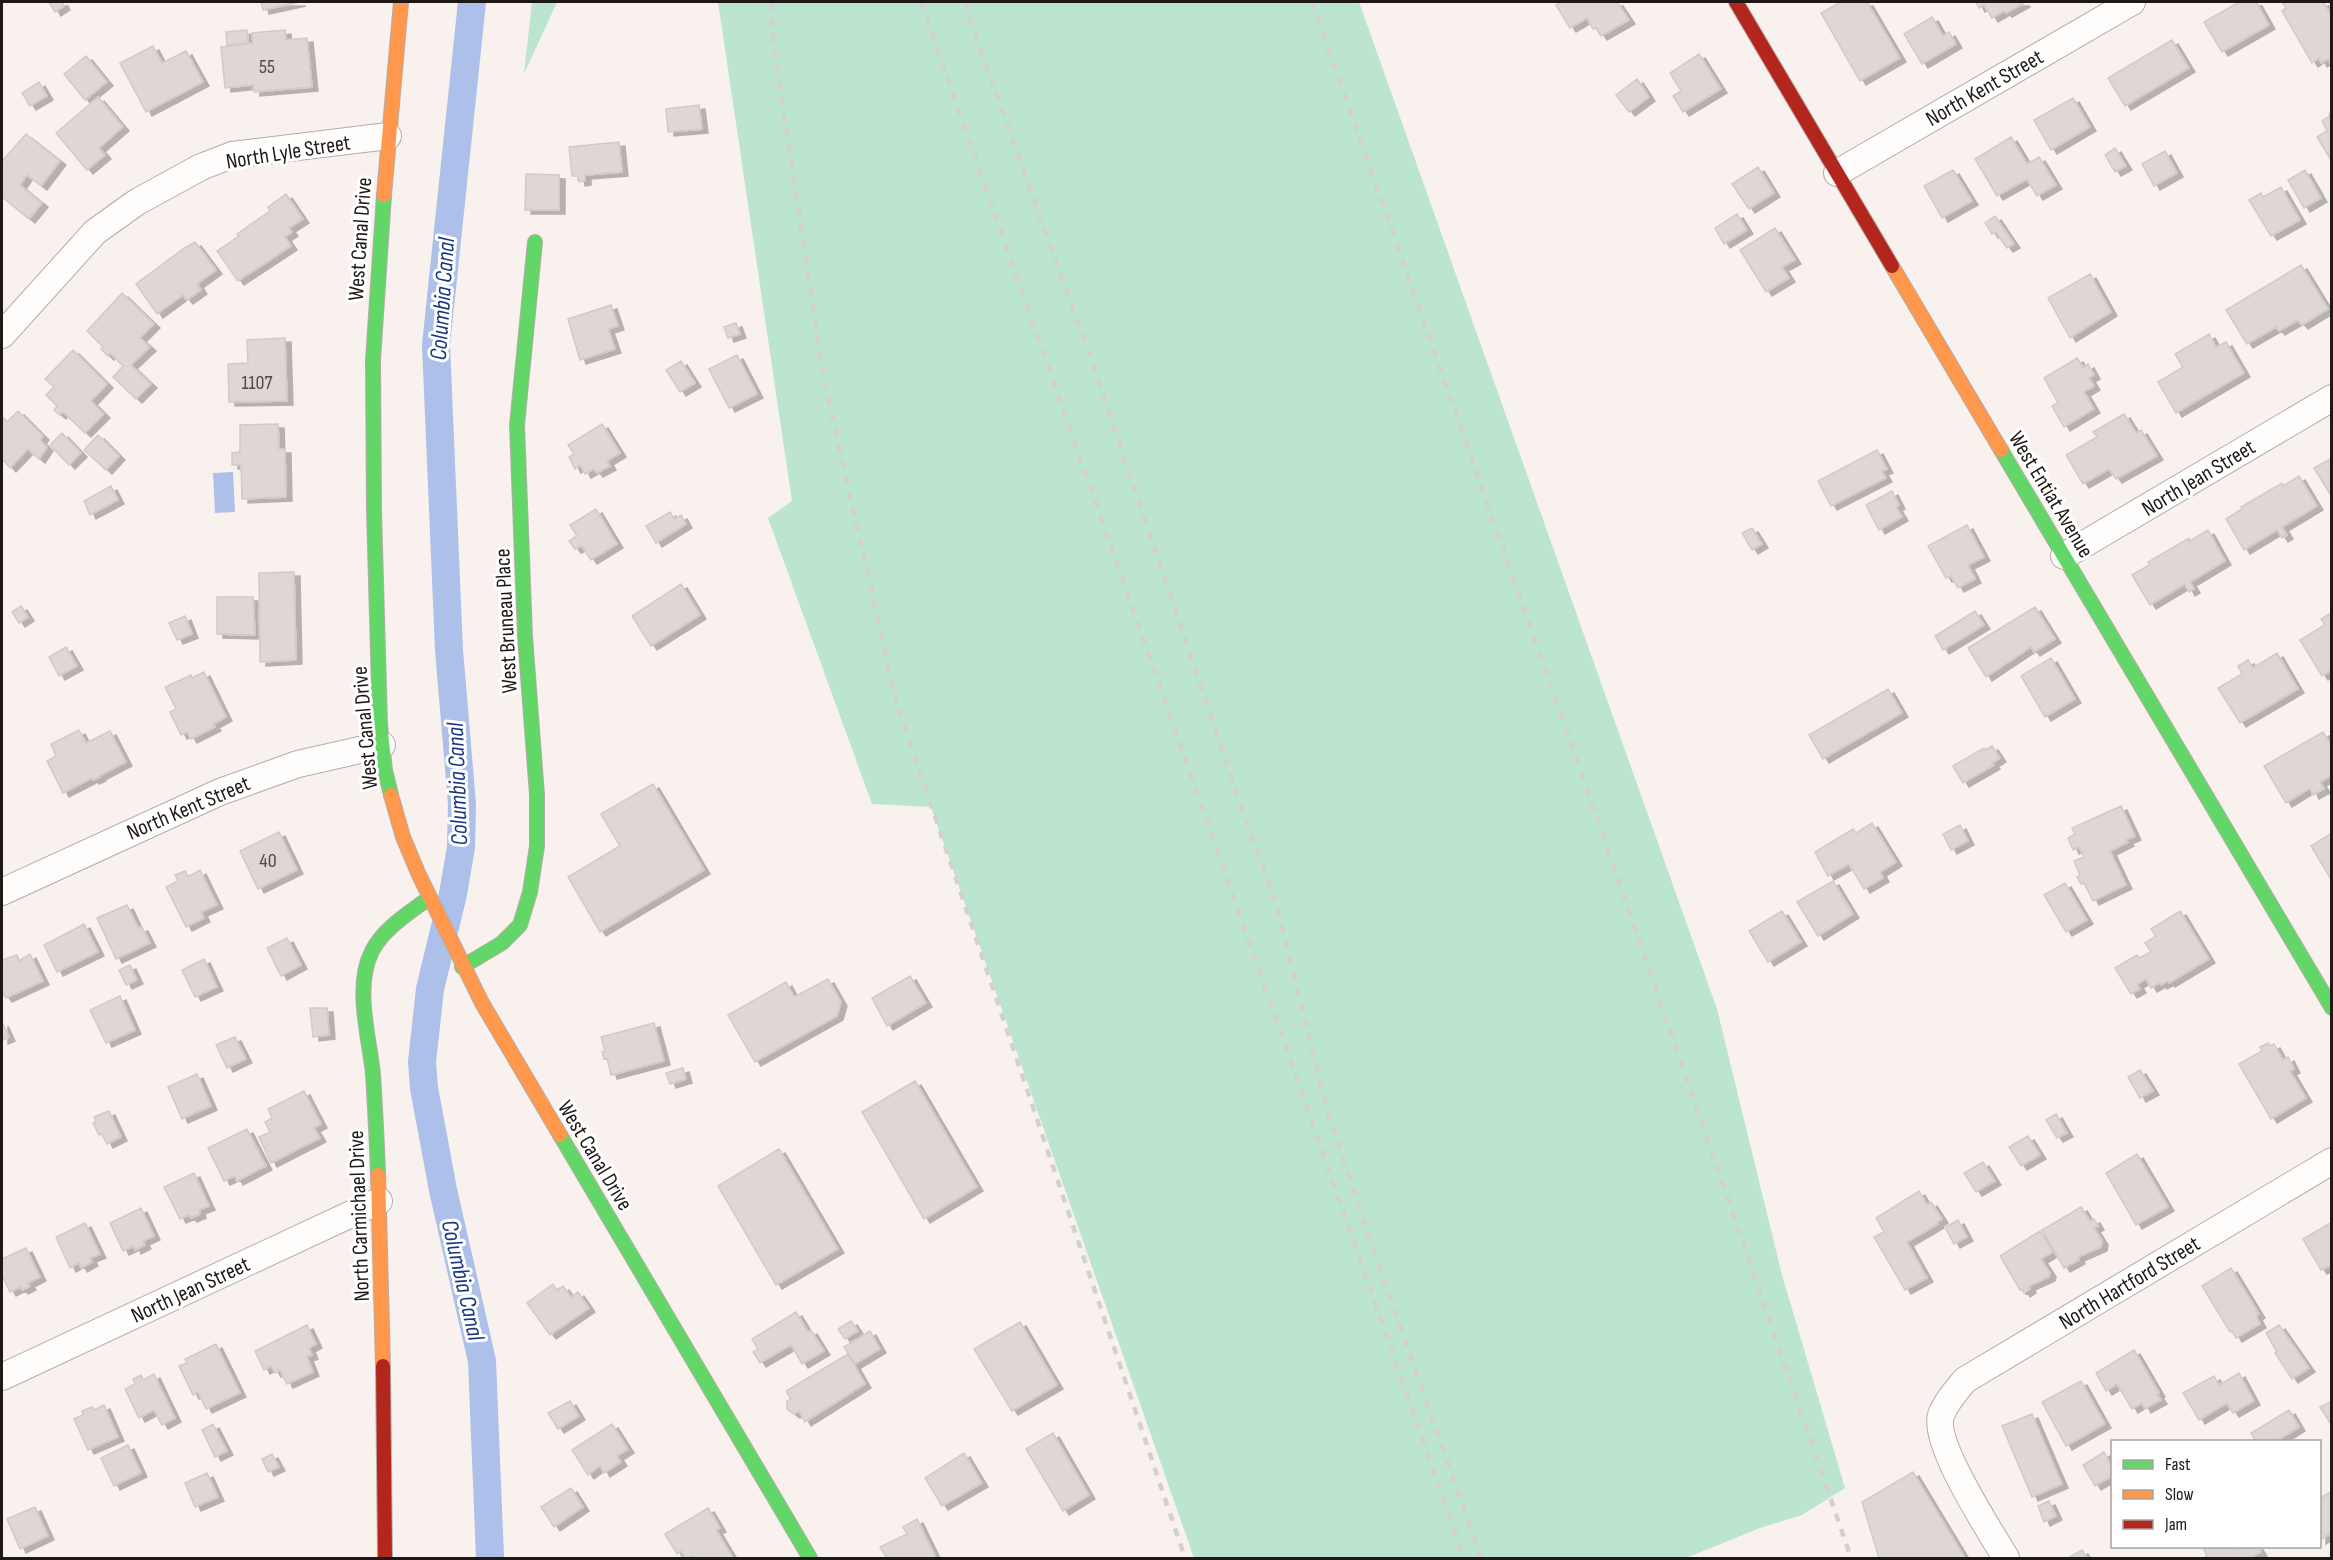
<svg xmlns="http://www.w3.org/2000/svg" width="2333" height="1560" viewBox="0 0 2333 1560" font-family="'Sofia Sans Condensed',sans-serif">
	<defs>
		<filter id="shadow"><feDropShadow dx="6" dy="4" stdDeviation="0" flood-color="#0004"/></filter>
	</defs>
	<rect width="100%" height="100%" fill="#f9f1ed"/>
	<path fill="#bbe5ce" d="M532,2H557L524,74Z
		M718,2H1359L1717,1009L1782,1275L1845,1488L1802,1515L1760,1528L1686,1558H1194L931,807L872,804L768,518L792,501Z"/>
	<path fill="#acc0ea" d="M233,472L235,512L215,513L213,473Z"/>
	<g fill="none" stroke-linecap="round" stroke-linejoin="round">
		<path stroke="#acc0ea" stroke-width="28" d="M472,2L436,345L449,650L462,804L461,847L453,894L430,989L422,1062L424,1088L443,1190L482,1361L490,1558"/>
	</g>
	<path fill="#ded7d4" stroke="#d1cbc8" stroke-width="1.5" filter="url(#shadow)" d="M49,2H62L64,6L55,12Z
		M261,2H300L263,10Z
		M1562,2H1617L1629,20L1601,36L1596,28L1593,29L1587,18L1570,28L1556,5Z
		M1841,2H1867L1900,58L1860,81L1821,13Z
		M1976,2H2023L2024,3L2006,13L2004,11L1992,18L1984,5L1979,8Z
		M2239,2H2256L2269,25L2222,52L2204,22Z
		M2282,2H2323L2332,16V66L2328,59L2321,63L2319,58L2312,63L2282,11L2286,8Z
		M1932,17L1943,36L1949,32L1956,44L1922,64L1904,34Z
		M247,30L248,43L227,45L226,32Z
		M285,30L286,40L307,38L312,87L254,92L253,85L225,88L221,47L253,43L252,33Z
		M2172,40L2189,68L2125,106L2108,78Z
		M153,46L162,63L186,51L203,82L146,112L120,63Z
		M1699,54L1721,89L1683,112L1673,96L1681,91L1670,73Z
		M86,56L107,82L85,100L64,74Z
		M1637,79L1649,97L1629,112L1616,95Z
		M39,82L47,96L30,106L22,93Z
		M98,97L123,127L99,148L105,155L87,170L56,133Z
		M2073,98L2090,127L2051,150L2034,120Z
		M699,105L702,129L668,132L666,109Z
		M2332,112V162L2317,137L2327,131L2322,121L2330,116L2329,114Z
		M26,134L60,161L41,186L27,175L20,185L42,203L29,219L2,197V161Z
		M2011,137L2027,164L2039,157L2056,185L2037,196L2027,179L1997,196L1975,159Z
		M619,142L622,172L585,175V181L579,182L578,176H572L569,147Z
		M2115,148L2126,166L2115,172L2105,155Z
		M2165,151L2177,173L2154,186L2142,164Z
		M1758,167L1774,193L1749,209L1732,184Z
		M1953,170L1972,201L1942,218L1924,186Z
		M2305,170L2321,198L2304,208L2288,180Z
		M526,174L559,175V210H525Z
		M2281,187L2300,220L2271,236L2249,200L2261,193L2263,197Z
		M286,194L303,219L289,228L292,232L285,237L291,246L238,281L217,251L239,236L237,234L270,211L268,207Z
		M1737,214L1747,230L1724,244L1715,228Z
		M1995,216L2014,244L2007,248L1996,232L1992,234L1985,223Z
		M1775,228L1795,260L1782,267L1789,278L1766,292L1740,250Z
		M195,242L216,270L197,284L201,290L187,300L183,295L157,314L136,284L183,249Z
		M2301,265L2328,309L2302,325L2298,320L2279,331L2276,327L2247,344L2226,310Z
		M2090,274L2111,312L2070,338L2048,298Z
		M122,293L154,324L140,338L150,347L131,365L151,384L136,399L113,377L123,366L110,353L108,356L101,349L103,347L87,331Z
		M611,305L618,326L608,329L615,349L580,360L568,319Z
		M736,323L740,334L728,338L724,327Z
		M2209,334L2216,347L2226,342L2244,373L2176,413L2158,382L2183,367L2175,354Z
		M285,338L287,401L229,402L228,364L248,363L247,340Z
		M73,350L107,384L91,401L104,414L85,433L63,412L60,415L54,410L57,406L46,395L54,387L45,379Z
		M737,355L757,394L729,408L709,369Z
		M2077,358L2083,367L2088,364L2094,375L2089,378L2094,386L2084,392L2094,409L2064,427L2052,406L2058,403L2044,378Z
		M681,361L695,383L680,392L666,370Z
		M18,411L43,436L40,440L47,447L39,459L28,449L10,468L2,459V421L4,418L7,422Z
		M2124,414L2136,433L2141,430L2157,456L2116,479L2109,469L2083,484L2066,455L2097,437L2093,432Z
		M278,424L279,449H285L286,497L242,499L241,465H232V453L240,452V425Z
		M602,424L620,453L607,461L610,466L597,473L594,469L585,474L580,465L575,469L569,457L574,454L568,445Z
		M62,433L81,453L69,465L50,445Z
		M98,435L119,456L106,470L84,450Z
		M1877,450L1887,469L1882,471L1886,478L1831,506L1818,481Z
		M2332,458V497L2314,468Z
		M2299,476L2317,506L2282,527L2287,535L2282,538L2277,530L2244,550L2226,519L2242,509L2241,507L2282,483L2283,486Z
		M111,486L118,500L90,515L84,501Z
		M1892,491L1899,505L1896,507L1902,517L1879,530L1866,505Z
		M596,509L617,544L591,560L582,546L575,549L569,541L577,536L570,525Z
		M670,512L674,519L681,515L686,524L656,543L646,526Z
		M1967,525L1984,557L1968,565L1975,579L1958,588L1951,576L1946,578L1928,546Z
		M1752,528L1762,544L1752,550L1742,533Z
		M2208,530L2225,561L2190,582L2194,589L2189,592L2185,584L2150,605L2132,575L2149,565L2148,562L2189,538L2190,541Z
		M294,572L296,660L260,662L259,573Z
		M681,584L700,615L651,646L632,616Z
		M217,597H253L255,635L217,634Z
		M21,606L28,617L19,623L12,612Z
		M2035,607L2055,639L2034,652L2031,647L1986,677L1968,648Z
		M1975,611L1984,625L1943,650L1935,636Z
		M2331,613L2332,670L2322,676L2300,640L2325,625L2321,619Z
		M185,616L192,634L177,640L169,623Z
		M66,647L77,666L59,676L49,657Z
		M2277,653L2298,689L2240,723L2218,688L2242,674L2238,666L2248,660L2253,668Z
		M2051,658L2075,699L2045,717L2021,676Z
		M204,672L226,717L213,724L215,727L191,739L187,732L181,735L170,712L176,709L165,687L191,675L192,678Z
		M1888,689L1902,713L1823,759L1809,735Z
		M79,730L86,743L110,731L126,762L99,776L100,777L93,780L92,778L63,793L47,761L56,756L51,744Z
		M2323,732L2332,746V775L2320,782L2324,789L2313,795L2310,788L2286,803L2264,766Z
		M1992,746L2000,758L1992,763L1994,765L1963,783L1953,766L1984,748L1985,750Z
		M653,784L704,870L600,932L568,877L620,846L601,814Z
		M2121,806L2135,836L2126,840L2128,842L2110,851L2126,885L2093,901L2084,883L2081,884L2077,877L2080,875L2074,861L2084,857L2079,847L2073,850L2068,838L2075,834L2072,828Z
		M1872,823L1896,862L1880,872L1883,878L1864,889L1849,864L1828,876L1815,852L1853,829L1856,833Z
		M1960,825L1968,841L1951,850L1943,834Z
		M279,832L297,870L258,889L240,851Z
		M2332,833V881L2311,846Z
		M200,870L217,905L201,912L204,918L186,927L166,887L178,881L175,875L185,871L188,877Z
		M1833,881L1853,914L1818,936L1797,902Z
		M2065,883L2087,920L2066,932L2044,895Z
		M127,905L138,928L142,927L150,943L116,959L97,918Z
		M1782,911L1801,942L1768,962L1749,931Z
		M2180,911L2209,959L2169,983L2168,981L2161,985L2160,983L2151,988L2146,979L2137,984L2140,989L2131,994L2115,968L2137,955L2139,958L2151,952L2145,943L2156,936L2151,929Z
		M84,924L98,952L57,972L44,945Z
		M287,938L301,965L281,976L267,948Z
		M30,954L43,981L6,998L2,992V960L17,955L19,961Z
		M204,959L217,987L195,997L182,970Z
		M130,965L137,980L126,985L119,970Z
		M910,976L926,1003L887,1026L872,998Z
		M828,979L841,1002L837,1016L755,1062L728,1015L786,982L794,997Z
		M120,996L135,1030L106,1043L90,1010Z
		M310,1008H327L329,1035L313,1037Z
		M2,1022L9,1037L2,1040Z
		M654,1023L664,1061L611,1075L607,1058L604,1059L602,1052L605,1051L601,1037Z
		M235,1037L246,1059L227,1068L216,1045Z
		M2268,1043L2270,1046L2274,1044L2283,1060L2288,1057L2294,1069L2290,1071L2306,1098L2271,1119L2239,1064L2262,1051L2260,1047Z
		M683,1068L686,1079L670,1084L666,1073Z
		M2140,1070L2153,1091L2140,1098L2128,1077Z
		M197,1074L211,1106L182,1119L168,1087Z
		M915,1081L977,1187L924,1219L862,1112Z
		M304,1091L321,1124L314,1128L320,1138L271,1163L259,1137L270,1132L265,1122L272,1118L268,1109Z
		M109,1111L121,1137L107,1144L102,1134L99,1135L93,1123L96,1121L94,1117Z
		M2056,1114L2067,1133L2057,1138L2046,1120Z
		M247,1129L266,1166L237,1181L235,1176L224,1181L208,1148Z
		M2028,1136L2040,1155L2021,1166L2009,1147Z
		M779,1149L838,1249L776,1285L718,1186Z
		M2137,1154L2168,1207L2136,1225L2106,1173Z
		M1983,1162L1995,1181L1976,1192L1964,1173Z
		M194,1173L209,1206L199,1210L200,1214L191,1218L189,1215L180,1219L164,1187Z
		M1919,1191L1927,1205L1931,1202L1942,1219L1937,1222L1938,1224L1907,1242L1927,1278L1905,1290L1874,1237L1884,1232L1876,1218Z
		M2081,1207L2090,1221L2094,1219L2098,1226L2094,1228L2102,1241L2101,1247L2078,1257L2079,1260L2064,1268L2042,1230Z
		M141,1208L154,1236L143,1241L145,1245L135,1250L134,1246L123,1251L110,1223Z
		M1958,1220L1967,1237L1954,1244L1945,1227Z
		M2332,1222V1265L2321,1270L2303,1239Z
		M85,1223L100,1254L90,1258L92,1262L81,1268L79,1263L70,1268L56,1237Z
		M2040,1231L2053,1252L2041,1259L2050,1273L2049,1277L2029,1286L2030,1289L2024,1293L2022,1289L2020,1290L2000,1256Z
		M26,1248L40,1277L28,1283L30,1286L22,1290L20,1287L10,1292L2,1275V1259Z
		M2231,1268L2259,1314L2256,1316L2260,1324L2236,1338L2232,1331L2230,1332L2202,1286Z
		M553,1284L557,1291L563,1286L571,1297L578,1292L589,1308L550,1335L527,1303Z
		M796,1312L808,1332L811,1330L824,1351L802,1364L791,1345L760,1363L753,1352L758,1349L752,1339Z
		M851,1321L858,1331L845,1339L838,1329Z
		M1020,1322L1057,1385L1012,1411L974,1349Z
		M307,1325L316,1344L309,1348L312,1355L307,1357L313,1372L287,1384L280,1370L275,1373L271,1366L264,1370L255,1351Z
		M2279,1325L2309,1368L2292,1379L2275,1353L2277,1352L2266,1333Z
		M870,1331L880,1349L855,1364L844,1347Z
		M216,1344L240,1393L206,1409L198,1392L193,1395L179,1366L187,1363L185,1359Z
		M2134,1350L2159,1393L2157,1394L2161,1400L2145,1409L2142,1403L2132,1409L2117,1384L2106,1391L2096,1373Z
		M848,1354L865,1384L805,1422L799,1411L794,1414L787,1409V1401L791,1399L786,1391Z
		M2239,1373L2254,1401L2233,1413L2227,1403L2199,1420L2183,1393L2214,1376L2219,1385Z
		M154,1374L175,1418L162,1425L154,1410L139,1418L125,1389L135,1384L133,1379L141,1375L143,1380Z
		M2081,1381L2105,1424L2066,1446L2042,1402Z
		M570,1401L579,1416L558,1429L548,1413Z
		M2332,1401V1426L2320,1407Z
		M104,1405L118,1437L88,1450L74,1419L83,1415L82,1411L92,1407L94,1410Z
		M2289,1410L2299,1427L2275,1442H2256L2251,1433Z
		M2032,1414L2062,1484L2032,1497L2002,1426Z
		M213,1424L227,1451L215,1457L202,1430Z
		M612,1424L628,1449L617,1456L621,1462L604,1473L600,1466L588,1475L572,1450Z
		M1053,1433L1089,1495L1063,1511L1026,1449Z
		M128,1445L141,1473L114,1486L101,1458Z
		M2104,1452L2112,1467V1476L2095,1486L2083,1465Z
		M964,1453L982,1483L942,1506L925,1478Z
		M272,1454L279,1467L268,1472L262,1459Z
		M1913,1472L1965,1558H1879L1862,1502Z
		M207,1473L218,1497L195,1507L185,1483Z
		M571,1488L583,1507L554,1527L541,1507Z
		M2332,1491V1539L2329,1534L2320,1540V1498Z
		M2049,1501L2056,1516L2044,1522L2038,1506Z
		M35,1507L48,1536L20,1549L7,1519Z
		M708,1508L720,1528L716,1530L733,1558H694L692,1556L685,1558L681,1551L677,1554L665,1534Z
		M917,1519L936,1558H887L880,1547L907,1534L903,1527Z
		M2202,1546H2235L2237,1550L2242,1546H2257L2261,1552L2250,1558H2203L2207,1556Z
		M2082,1550L2087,1558H2068Z"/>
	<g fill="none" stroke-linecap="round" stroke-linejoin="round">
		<g stroke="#b3ada9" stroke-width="28">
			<path id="street" d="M1837,173L2132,2
				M2,335L95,232L137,202L201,167L232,155L388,136
				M2064,556L2332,398
				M2,892L220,792L298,764L382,745
				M2,1377L379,1201
				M2006,1558C1990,1531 1932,1443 1941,1415C1946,1402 1956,1391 1965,1380L2332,1161"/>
		</g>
		<g stroke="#b3ada9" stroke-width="16">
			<path id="fast" d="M384,195L373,360L374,510L380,724L385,770L391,795
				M2001,450L2332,1008
				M462,967L502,943L520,925L530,892L537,846V795L525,636L517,425L535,242
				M560,1135L810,1558
				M378,1175C377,1141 375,1107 373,1074C369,1035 354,987 372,951C384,928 409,913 429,898"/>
		</g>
		<g stroke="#b3ada9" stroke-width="16">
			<path id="slow" d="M384,195L401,2
				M1892,266L2001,450
				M391,795L403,837L419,875L482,1003L560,1135
				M378,1175L383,1366"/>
		</g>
		<g stroke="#b3ada9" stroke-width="16">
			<path id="jam" d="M1736,2L1892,266
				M383,1366L385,1558"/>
		</g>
		<use href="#street" stroke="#fefdfc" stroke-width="26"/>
		<use href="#fast" stroke="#63d668" stroke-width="14"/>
		<use href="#slow" stroke="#ff974d" stroke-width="14"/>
		<use href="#jam" stroke="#b3261e" stroke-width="14"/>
		<path stroke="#d3d1cf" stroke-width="4.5" stroke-dasharray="8 8" stroke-linecap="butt" d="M771,2L774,48L824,379L896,701L1185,1558
			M921,2L1464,1558
			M965,2L971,23L1095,371L1240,803L1276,903L1329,1116L1373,1248L1481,1558
			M1312,2L1594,809L1851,1558"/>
	</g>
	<g text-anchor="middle" stroke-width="6" stroke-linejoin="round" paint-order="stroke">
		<g font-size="20" fill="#4f4a46">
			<text x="267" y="73">55</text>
			<text x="257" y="389">1107</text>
			<text x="268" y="867">40</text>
		</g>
		<g font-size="22" fill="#1e1916" stroke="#fff">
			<text transform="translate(1984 87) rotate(-30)" y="8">North Kent Street</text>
			<text transform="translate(288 151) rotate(-9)" y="8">North Lyle Street</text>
			<text transform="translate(359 239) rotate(-86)" y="8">West Canal Drive</text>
			<text transform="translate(2198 477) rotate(-31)" y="8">North Jean Street</text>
			<text transform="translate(2052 494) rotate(59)" y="8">West Entiat Avenue</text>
			<text transform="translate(505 621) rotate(-93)" y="8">West Bruneau Place</text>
			<text transform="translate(364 728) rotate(-95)" y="8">West Canal Drive</text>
			<text transform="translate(188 807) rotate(-23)" y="8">North Kent Street</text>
			<text transform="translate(596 1155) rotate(59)" y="8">West Canal Drive</text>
			<text transform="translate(358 1216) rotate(-92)" y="8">North Carmichael Drive</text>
			<text transform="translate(2129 1282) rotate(-31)" y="8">North Hartford Street</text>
			<text transform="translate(190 1289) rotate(-25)" y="8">North Jean Street</text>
		</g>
		<g font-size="24" font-style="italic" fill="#193880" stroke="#fff">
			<text transform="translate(442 299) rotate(-86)" y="8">Columbia Canal</text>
			<text transform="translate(457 784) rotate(-92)" y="8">Columbia Canal</text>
			<text transform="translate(463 1280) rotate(77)" y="8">Columbia Canal</text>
		</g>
	</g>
	<rect width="2333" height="1560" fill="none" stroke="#1e1916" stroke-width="6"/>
	<rect x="2111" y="1440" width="210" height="108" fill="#ffffff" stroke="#a5a3a2" stroke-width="1.5"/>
	<rect x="2123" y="1460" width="30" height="9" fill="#63d668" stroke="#a5a3a2" stroke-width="1.5"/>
	<text x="2165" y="1470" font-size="18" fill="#1e1916">Fast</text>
	<rect x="2123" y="1490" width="30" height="9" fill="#ff974d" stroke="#a5a3a2" stroke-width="1.5"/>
	<text x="2165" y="1500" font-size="18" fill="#1e1916">Slow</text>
	<rect x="2123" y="1520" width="30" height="9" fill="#b3261e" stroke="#a5a3a2" stroke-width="1.5"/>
	<text x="2165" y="1530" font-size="18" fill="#1e1916">Jam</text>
</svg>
